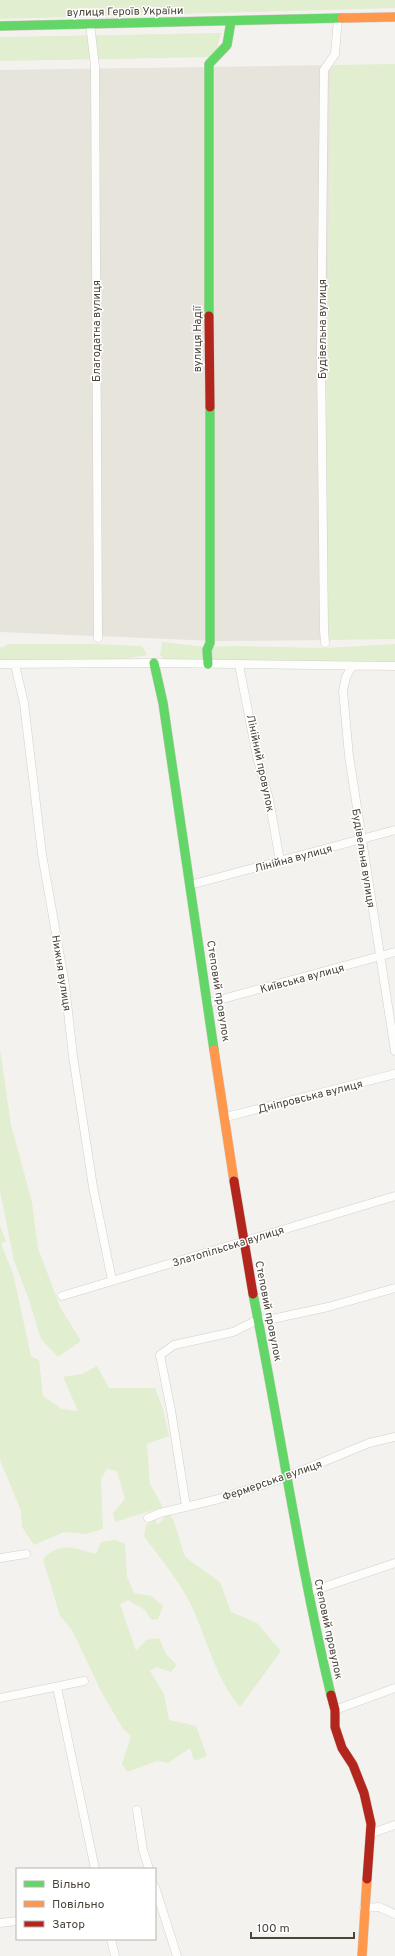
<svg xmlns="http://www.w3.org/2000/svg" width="395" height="1956" viewBox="0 0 395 1956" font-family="Overpass,sans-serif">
	<rect width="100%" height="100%" fill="#f4f2ee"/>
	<path fill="#e7e4dc" d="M331,65L326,448L328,640L216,641L0,632V70Z"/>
	<path fill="#e1eecf" d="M0,0H395V8L0,19Z
		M221,33L215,57L0,61V37Z
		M395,64V639L328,640L326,448L331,65Z
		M162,642L205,647L234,646L326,648L395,644V663L166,660L160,655Z
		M8,644H94L142,646L147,655L118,660H0V647L2,648Z
		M0,1049L11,1125L32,1202L38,1248L60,1307L81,1341L58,1357L41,1339L28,1297L14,1261L0,1191Z
		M0,1226L6,1241L1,1244L13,1273L31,1356L39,1360L43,1396L62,1409L78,1411L63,1377L82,1374L97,1366L109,1388H155L163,1409L169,1436L147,1444L150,1484L163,1507L115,1522L113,1513L125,1499L117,1471L107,1469L101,1479L103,1529L86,1534L64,1532L34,1545L22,1527L21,1511L0,1460Z
		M168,1513L173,1519L185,1557L220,1582L231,1612L257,1623L281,1651L240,1707C216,1679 207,1640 192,1607C180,1581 161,1560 144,1536L146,1525L155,1520L158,1525Z
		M115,1540L125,1544L127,1577L134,1593L151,1596L163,1606L158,1619L151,1620L145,1610L128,1600L120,1604L136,1651L146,1640L159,1638L166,1654L177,1665L171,1672L156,1667L150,1671L164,1694L169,1720L196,1726L207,1756L194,1761L190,1748L168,1763L157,1761L127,1772L122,1764L131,1736L123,1729L101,1691L72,1630L60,1616L43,1559C61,1541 74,1548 96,1554L101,1542Z"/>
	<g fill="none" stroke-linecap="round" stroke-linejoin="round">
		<g stroke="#d2d0cb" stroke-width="9">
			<path id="street" d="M90,24L95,66L98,638
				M325,643L324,630L321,356L324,70L335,54L338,18
				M0,664L154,663L395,666
				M15,665L24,703L42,854L65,985L73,1056L93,1187L112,1280
				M239,665L257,757L269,799L280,861
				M352,666L346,677L343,691L349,756L395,1051
				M190,885L395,830
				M208,1003L395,952
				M226,1117L395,1074
				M62,1296L395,1196
				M186,1506L171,1410L160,1355L174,1345L233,1332L257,1320L272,1319L328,1307L395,1288
				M148,1518L160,1513L219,1499L286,1477L369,1443L395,1437
				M0,1558L26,1554
				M309,1592L395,1563
				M57,1687L95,1869
				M0,1698L84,1681
				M335,1710L395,1688
				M137,1810L143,1850L149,1869
				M372,1833L395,1825
				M155,1887L177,1956
				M364,1908L379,1907L395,1914
				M0,1923L17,1921
				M111,1939L115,1956"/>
		</g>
		<g stroke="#d3cfc5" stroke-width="10">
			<path id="fast" d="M0,26L342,18
				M209,316V64L227,45L231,21
				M154,663L163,703L214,1050
				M208,664L207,650L210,643V407
				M253,1294C280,1428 299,1562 331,1695"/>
		</g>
		<g stroke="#d3cfc5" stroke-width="10">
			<path id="slow" d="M342,18L395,17
				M214,1050L234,1181
				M362,1956L367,1879"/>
		</g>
		<g stroke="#d3cfc5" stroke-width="10">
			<path id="jam" d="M209,316L210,407
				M234,1181L253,1294
				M331,1695L335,1710V1727L342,1748L353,1765L364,1793L371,1824L367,1879"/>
		</g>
		<use href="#street" stroke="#fdfdfc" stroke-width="8"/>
		<use href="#fast" stroke="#63d668" stroke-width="9"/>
		<use href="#slow" stroke="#ff974d" stroke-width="9"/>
		<use href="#jam" stroke="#b3261e" stroke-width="9"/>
	</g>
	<g text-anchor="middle" stroke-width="3" stroke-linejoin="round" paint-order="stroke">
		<g font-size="11" fill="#4b4439" stroke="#fff">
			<text transform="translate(125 11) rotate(-1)" y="4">вулиця Героїв України</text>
			<text transform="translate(322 329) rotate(-90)" y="4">Будівельна вулиця</text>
			<text transform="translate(96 331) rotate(-90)" y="4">Благодатна вулиця</text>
			<text transform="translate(197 339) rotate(-90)" y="4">вулиця Надії</text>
			<text transform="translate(261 763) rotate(78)" y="4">Лінійний провулок</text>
			<text transform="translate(293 858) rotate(-15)" y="4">Лінійна вулиця</text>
			<text transform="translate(364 858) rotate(81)" y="4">Будівельна вулиця</text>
			<text transform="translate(62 973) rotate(81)" y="4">Нижня вулиця</text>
			<text transform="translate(302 978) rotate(-15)" y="4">Київська вулиця</text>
			<text transform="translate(219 991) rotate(81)" y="4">Степовий провулок</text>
			<text transform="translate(310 1096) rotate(-14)" y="4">Дніпровська вулиця</text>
			<text transform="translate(228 1246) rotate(-17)" y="4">Златопільська вулиця</text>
			<text transform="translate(269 1311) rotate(79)" y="4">Степовий провулок</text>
			<text transform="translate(272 1480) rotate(-19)" y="4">Фермерська вулиця</text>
			<text transform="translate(329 1629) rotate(78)" y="4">Степовий провулок</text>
		</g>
	</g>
	<rect x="16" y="1868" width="140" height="72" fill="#ffffff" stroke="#b7b4b0"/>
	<rect x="24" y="1881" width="20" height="6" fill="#63d668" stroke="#b7b4b0"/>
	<text x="52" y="1888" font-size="12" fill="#4b4439">Вільно</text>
	<rect x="24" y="1901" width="20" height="6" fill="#ff974d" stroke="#b7b4b0"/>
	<text x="52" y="1908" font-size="12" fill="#4b4439">Повільно</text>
	<rect x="24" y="1921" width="20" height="6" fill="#b3261e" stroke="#b7b4b0"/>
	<text x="52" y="1928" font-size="12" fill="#4b4439">Затор</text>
	<path d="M251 1932v6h103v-6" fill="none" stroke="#4b4439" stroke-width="2"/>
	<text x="257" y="1932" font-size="12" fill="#4b4439" stroke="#ffffff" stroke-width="3" paint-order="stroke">100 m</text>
</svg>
